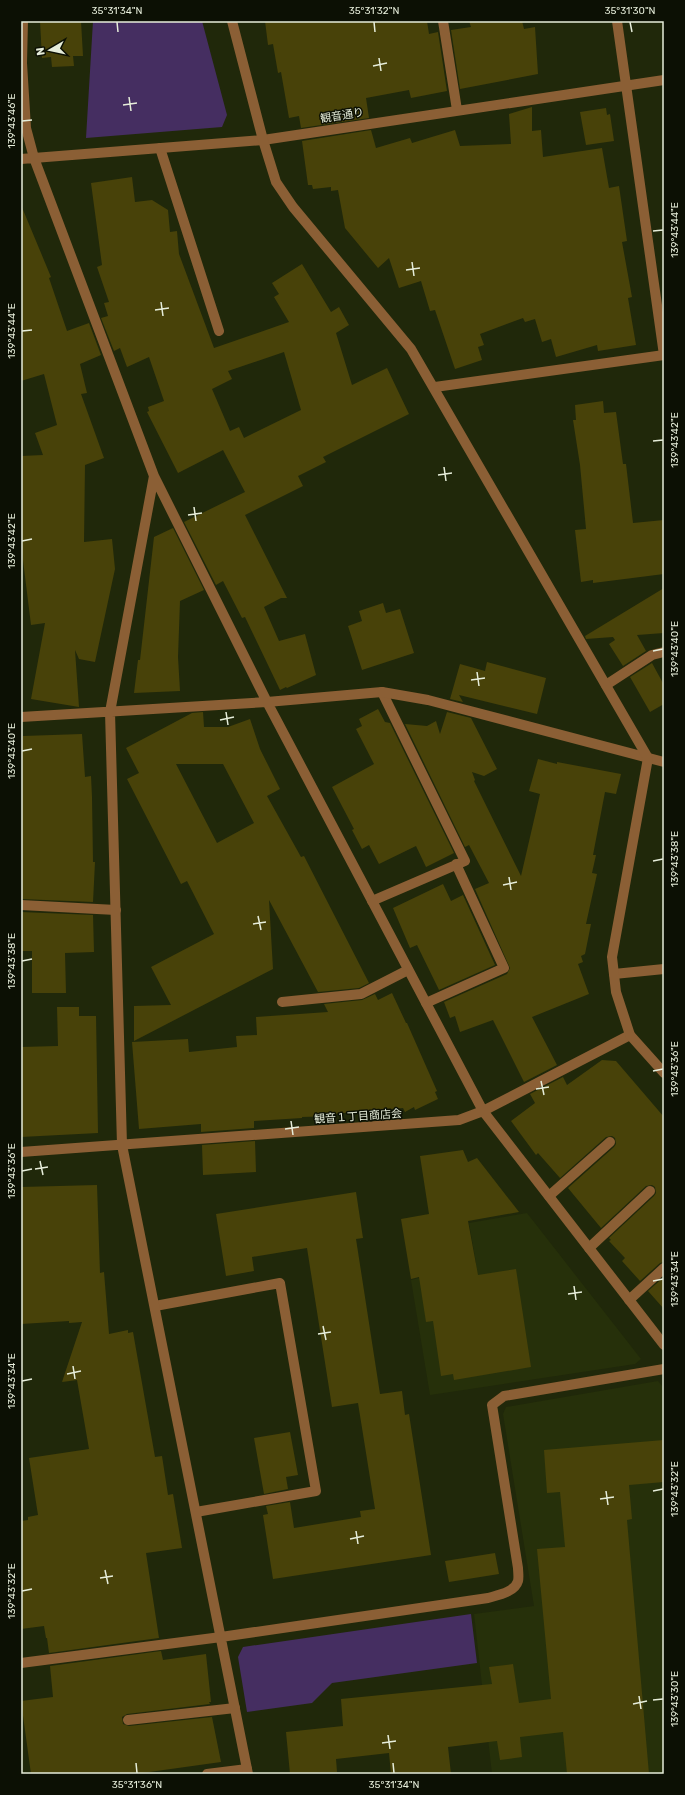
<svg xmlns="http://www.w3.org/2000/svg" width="685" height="1795" viewBox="0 0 685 1795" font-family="Rubik,'Noto Sans JP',sans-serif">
	<rect width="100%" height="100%" fill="#20280a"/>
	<path fill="#26300a" d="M527,1213L641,1359L635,1364L430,1395L411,1280L476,1263L469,1223Z
		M658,1381L664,1388V1774H492L474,1614L534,1606L503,1414L506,1407Z"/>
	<path fill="#452e61" d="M93,21H202L227,115L222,127L86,138Z
		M471,1614L477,1663L332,1683L312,1703L247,1712L238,1657L243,1647Z"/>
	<path fill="#484209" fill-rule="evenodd" d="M40,21H81L83,56H73L74,66L52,67L51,57L42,58Z
		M265,21H427L429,34L438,32L447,91L411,98L409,90L366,98L369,118L301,128L299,116L289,118L281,72L278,73L273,44L268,45Z
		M469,21H522L524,29L535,27L538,74L460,89L451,30L471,27Z
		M532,107V131L541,130L543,157L602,148L609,188L619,186L627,241L622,242L632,297L628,298L636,345L598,351L597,345L556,357L551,339L542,342L535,319L525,322L523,318L480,334L484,345L478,347L482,360L455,369L435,310L430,311L421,281L399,288L389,258L378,268L345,228L338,190L331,191V187L313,189L312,185H308L302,141L371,130L376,148L410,138L412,143L455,130L460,146L511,144L509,114Z
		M606,108L607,115L610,114L614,141L586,145L580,112Z
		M132,177L135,202L152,200L168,210L170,232L177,231L179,254L214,348L289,322L274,297L279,294L272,283L302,264L331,312L339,307L349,325L336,333L352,385L387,368L409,414L323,457L326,462L298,476L303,486L245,515L287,598H281L264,607L279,641L305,634L316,675L287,688L286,687L280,690L245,617L242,618L223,581L216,585L184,522L245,492L223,450L178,473L147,412L149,411L148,407L164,401L149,357L127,367L120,348L114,351L101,318L108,316L104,303L109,302L97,267L102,265L91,183ZM284,352L301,410L244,438L239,427L230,431L212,389L232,379L228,371Z
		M21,205L51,277L49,278L67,331L89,323L101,355L80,364L87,393L81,394L104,458L85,465L84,542L112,539L115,569L95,662L79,659L75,650L79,707L31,699L45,623L31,625L21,544V456L43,455L35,433L57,425L44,374L21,381Z
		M603,401L604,413L616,412L623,464H626L633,523L664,520V574L593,583V580L581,582L575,530L586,529L580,465L573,420H576L575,405Z
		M173,528L204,590L180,601L178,657L180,691L134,693L138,660H140L154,537Z
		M664,588V633L637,635L646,651L623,666L609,644L615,640L613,637L586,639L585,636Z
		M383,603L386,613L400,609L414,653L362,670L348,626L362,621L359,611Z
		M487,662L546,678L537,714L459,695L463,702L450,699L460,664L485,671Z
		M652,663L664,685V704L650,712L630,677Z
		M378,709L385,722L390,723L454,853L426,867L416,846L379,864L369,845L362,849L352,830L354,829L332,787L374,764L356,729L362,726L359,719Z
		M203,712L204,727H228L250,719L260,749L280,789L267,796L301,857L304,856L369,983L359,988L318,992L269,900L273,969L134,1041V1006L171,1005L151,967L214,934L187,881L181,884L127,779L139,773L126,748L192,713ZM176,764H223L254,823L217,843Z
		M447,712L471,718L497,769L484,776L472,772L475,780L474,781L521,876L540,794L529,791L538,759L557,764V762L621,774L616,794L605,792L593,855H596L592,873L597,874L586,924H591L585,954L581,956L583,962L578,964L589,994L532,1017L557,1065L524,1082L493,1020L460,1032L455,1016L450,1018L444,1002L507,974L510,968L475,889L489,883L469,845L465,847L405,724L427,726L436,721L440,734Z
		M82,734L85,777L91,776L92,797L93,862H95L93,902L21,899V740H23V736Z
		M443,884L451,901L463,895L495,965L439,990L417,945L410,948L393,908Z
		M21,912L93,915L94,952L65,953L66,993H32V951H21Z
		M392,993L406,1023H407L437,1091L435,1092L438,1099L415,1110L414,1107L405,1112L403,1108L332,1114V1116L302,1117V1118L254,1121V1128L201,1132V1124L139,1129L132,1042L188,1039L189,1052L237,1047L236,1036L257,1035L256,1017L328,1012L324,1004L362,1000L375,994L378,1000Z
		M57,1007H79V1016H96L98,1133L21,1137V1047L58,1046Z
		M602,1060L616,1061L664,1117V1262L660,1263L640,1281L622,1261L625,1258L609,1241L611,1240L609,1238L654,1196L656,1193L655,1187L652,1185L646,1186L601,1228L568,1188L614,1147L616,1144L615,1138L612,1136L606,1137L560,1178L538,1153L536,1155L511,1121L535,1103L530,1094L563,1077L567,1085Z
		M255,1141L256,1172L203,1175L202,1145Z
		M463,1150L468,1162L477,1158L519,1212L468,1221L478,1275L516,1269L531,1367L454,1380L453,1374L441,1376L433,1321L426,1322L419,1277L411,1279L401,1219L429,1214L420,1156Z
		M97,1185L100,1273L104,1272L109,1334L128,1330V1333L133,1332L155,1457L162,1456L168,1495L173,1494L182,1548L146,1553L159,1638L49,1653L47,1638H46L44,1626L21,1629V1521L28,1520V1517L38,1515L29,1458L89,1449L77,1380L62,1382L82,1322L69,1323V1321L21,1324V1187Z
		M356,1192L363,1238L356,1239L380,1394L402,1391L405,1415L409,1414L431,1555L273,1579L263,1515L268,1514L266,1506L290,1502L294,1528L361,1517L360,1511L375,1509L358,1403L332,1407L307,1248L252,1257L254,1271L226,1276L216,1214Z
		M664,1277V1309L648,1291Z
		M290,1432L298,1475L286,1477L288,1489L264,1494L254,1438Z
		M664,1440V1482L629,1485L632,1519L627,1520L649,1774H567L563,1732L520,1737L522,1757L500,1760L497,1741L448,1747L451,1774H391L389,1753L336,1759L337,1772L290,1774L286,1732L343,1726L341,1699L492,1684L489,1667L513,1664L519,1703L551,1699L537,1549L565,1547L560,1492L547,1493L544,1450Z
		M495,1553L499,1574L449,1582L445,1561Z
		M161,1651L163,1660L206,1654L211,1702H209L210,1704L127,1714L122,1717L123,1724L129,1726L212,1717L221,1762L135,1774H31L21,1701L53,1697L50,1666Z"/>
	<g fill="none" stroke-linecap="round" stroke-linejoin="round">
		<path stroke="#8b5f35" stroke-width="10" d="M160,148L219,331
			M606,685L652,655L664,652
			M372,901L465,861L382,692
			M21,905L116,910
			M614,974L664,969
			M282,1002L361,994L408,970
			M426,1003L504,968L456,864
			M549,1196L610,1142
			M589,1248L650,1191
			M629,1300L664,1268
			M155,1306L280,1283L316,1491L196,1512
			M128,1720L235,1708
			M207,1774L247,1769"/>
		<path stroke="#8b5f35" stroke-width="10" d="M23,21L22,63L26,128L34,158L154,476L267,702L426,1003L483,1111L664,1345
			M443,21L457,110
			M617,21L664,355
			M21,159L263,140L664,80
			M435,387L664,355
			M154,476L110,712L122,1145L248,1774
			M21,717L267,702L382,692L428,700L664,762
			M21,1152L459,1120L483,1111L630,1035
			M21,1663L221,1637L488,1598C498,1595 515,1592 518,1581C519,1577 518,1571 518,1568L492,1405L504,1396L664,1369"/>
		<path stroke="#8b5f35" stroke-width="10" d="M232,21L263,140L276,182L293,207L411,349L648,758L612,957L616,992L630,1035L664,1073"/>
	</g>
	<path fill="none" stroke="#e6edda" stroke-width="1.5" d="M117,22L118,32M374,22L375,32M630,22L632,32M379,58L381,71M373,66L387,63M129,97L131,111M123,105L137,103M22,121L32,120M653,231L663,230M412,262L414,276M406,270L420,268M161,302L163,316M155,310L169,308M22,331L32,330M653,441L663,440M444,467L446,481M438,475L452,473M194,507L196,521M188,515L202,513M22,541L32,539M653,651L663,649M477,672L479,686M471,680L485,678M226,712L228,725M220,720L234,717M22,751L32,749M653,861L663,859M509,877L511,890M503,885L517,882M258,916L261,930M253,924L266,922M22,961L32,959M653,1071L663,1069M541,1081L544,1095M536,1089L549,1087M291,1121L293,1135M285,1129L299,1127M40,1161L43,1175M35,1169L48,1167M22,1171L32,1169M653,1281L663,1279M574,1286L576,1300M568,1294L582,1292M323,1326L326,1340M318,1334L331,1332M73,1366L75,1379M67,1374L81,1371M22,1381L32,1379M606,1491L608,1505M653,1491L663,1489M600,1499L614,1497M356,1531L358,1544M350,1539L364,1536M105,1570L108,1584M100,1578L113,1576M22,1591L32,1589M639,1696L641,1709M653,1700L663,1699M633,1704L647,1701M388,1735L390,1749M382,1743L396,1741M136,1763L137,1773M393,1763L394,1773"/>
	<g text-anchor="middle" stroke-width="3" stroke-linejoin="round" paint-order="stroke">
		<g font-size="11" fill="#e6edda" stroke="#0c1004">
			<text transform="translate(342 115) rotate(-9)" y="4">観音通り</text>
			<text transform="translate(358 1116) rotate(-4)" y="4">観音１丁目商店会</text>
		</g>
	</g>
	<rect width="685" height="1795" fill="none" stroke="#0c1004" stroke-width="44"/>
	<g transform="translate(50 50) rotate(261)" stroke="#0c1004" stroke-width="3" paint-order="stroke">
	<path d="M0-3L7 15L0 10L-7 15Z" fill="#e6edda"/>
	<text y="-6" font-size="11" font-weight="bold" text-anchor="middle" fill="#e6edda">N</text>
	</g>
	<rect x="22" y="22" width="641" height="1751" fill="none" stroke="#e6edda" stroke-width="1.5"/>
	<g font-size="10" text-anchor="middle" fill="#e6edda">
		<text x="117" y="14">35°31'34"N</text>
		<text x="374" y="14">35°31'32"N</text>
		<text x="630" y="14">35°31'30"N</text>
		<text transform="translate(11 121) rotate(-90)" y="4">139°43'46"E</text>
		<text transform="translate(674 230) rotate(-90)" y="4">139°43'44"E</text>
		<text transform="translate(11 331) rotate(-90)" y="4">139°43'44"E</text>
		<text transform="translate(674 440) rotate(-90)" y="4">139°43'42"E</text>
		<text transform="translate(11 541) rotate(-90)" y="4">139°43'42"E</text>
		<text transform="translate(674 649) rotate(-90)" y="4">139°43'40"E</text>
		<text transform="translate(11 751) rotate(-90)" y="4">139°43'40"E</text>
		<text transform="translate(674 859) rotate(-90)" y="4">139°43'38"E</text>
		<text transform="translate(11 961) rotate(-90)" y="4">139°43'38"E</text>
		<text transform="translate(674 1069) rotate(-90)" y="4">139°43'36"E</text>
		<text transform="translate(11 1171) rotate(-90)" y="4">139°43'36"E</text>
		<text transform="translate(674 1279) rotate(-90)" y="4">139°43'34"E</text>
		<text transform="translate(11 1381) rotate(-90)" y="4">139°43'34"E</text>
		<text transform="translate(674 1489) rotate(-90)" y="4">139°43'32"E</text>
		<text transform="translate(11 1591) rotate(-90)" y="4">139°43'32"E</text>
		<text transform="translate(674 1699) rotate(-90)" y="4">139°43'30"E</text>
		<text x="137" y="1788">35°31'36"N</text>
		<text x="394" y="1788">35°31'34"N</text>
	</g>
</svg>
